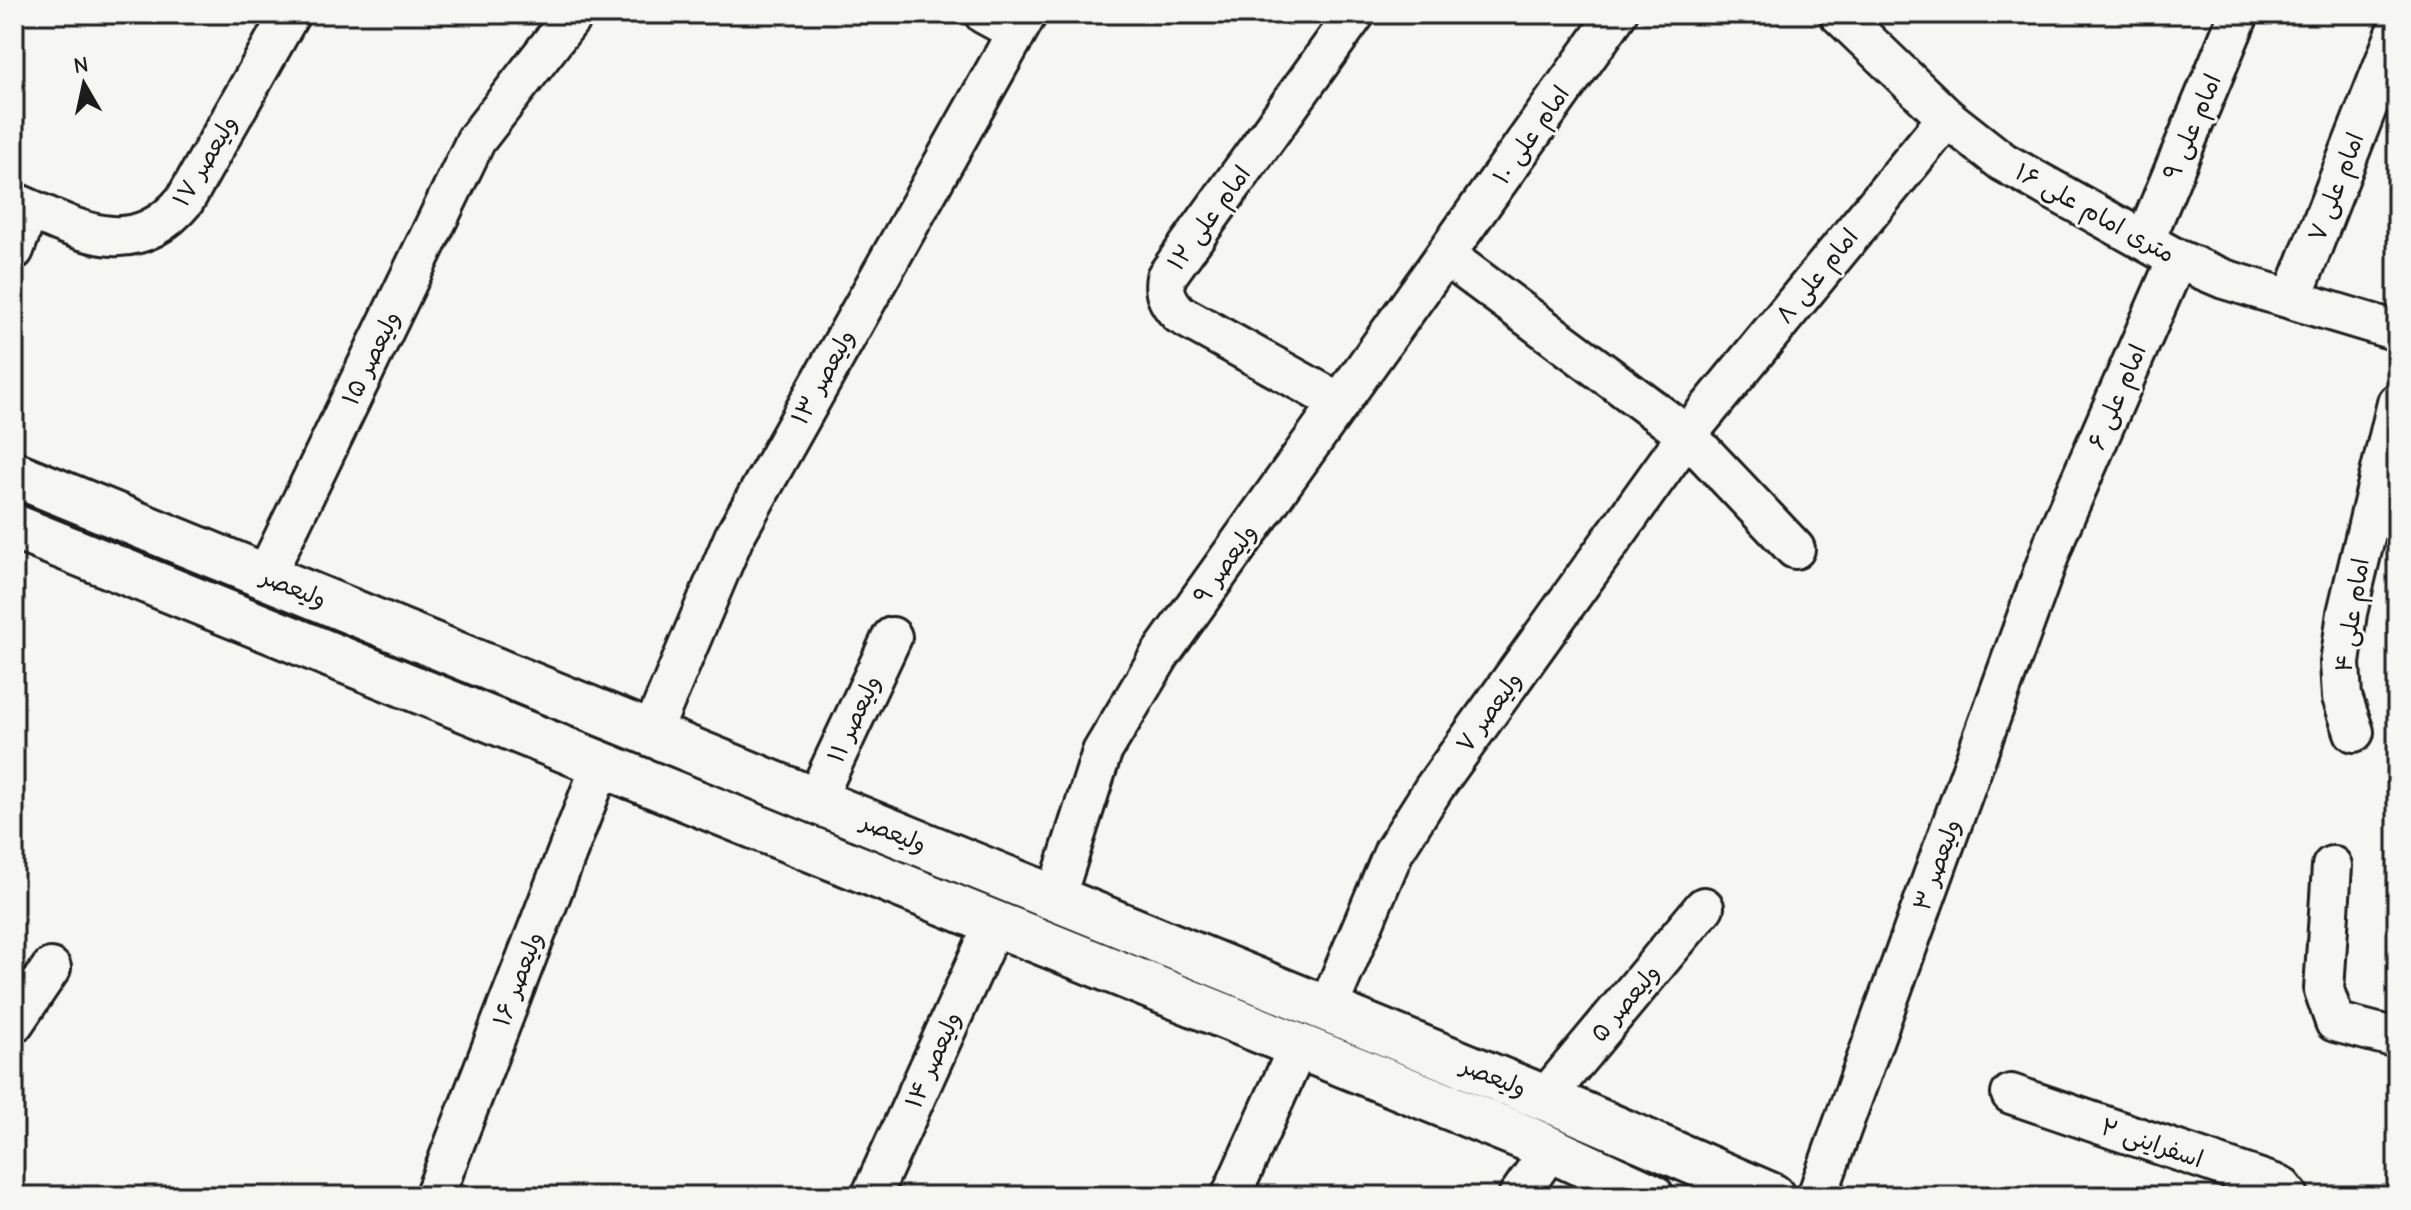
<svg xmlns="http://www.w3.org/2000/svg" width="2411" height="1210" viewBox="0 0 2411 1210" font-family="'Comic Neue','Playpen Sans Arabic',sans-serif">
	<rect width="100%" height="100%" fill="#f6f6f2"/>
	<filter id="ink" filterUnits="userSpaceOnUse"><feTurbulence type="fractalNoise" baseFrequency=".0125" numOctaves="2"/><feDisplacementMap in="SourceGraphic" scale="16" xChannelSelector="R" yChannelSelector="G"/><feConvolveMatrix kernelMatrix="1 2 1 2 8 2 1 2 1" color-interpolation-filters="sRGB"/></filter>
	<g filter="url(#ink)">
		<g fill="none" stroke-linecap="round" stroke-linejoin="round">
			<g stroke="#1c1c1c" stroke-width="44">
				<path id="street" d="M984,14L1017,32
					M1839,14L1947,118L2003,162L2177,259L2224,279L2397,331
					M14,202C77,229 132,264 185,200L290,14
					M2145,240L2239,14
					M14,250L29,209
					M1445,255L1687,435L1795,549
					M2292,299L2397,31
					M1340,403L1179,314C1168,302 1163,293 1166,277L1355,14
					M265,577L476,140L574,14
					M2354,732L2342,697L2340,663L2347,613L2397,403
					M651,734L734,537L1027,14
					M815,801L892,637
					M2332,866L2324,990L2335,1022L2397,1038
					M1055,899L1102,752L1160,655L1617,14
					M1327,1010L1394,851L1434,788L1687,435L1947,118
					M14,1023L51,968
					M2011,1094L2281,1186L2289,1196
					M1545,1098L1704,907
					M435,1194L601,765
					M871,1196L994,924
					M1231,1196L1298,1047
					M1518,1196L1550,1150
					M1817,1196L2057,534L2177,259"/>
			</g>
			<g stroke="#1c1c1c" stroke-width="50">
				<path id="secondary" d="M14,474L1545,1098L1772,1196
					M14,527L1526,1138L1651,1196"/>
			</g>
			<use href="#street" stroke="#f6f6f2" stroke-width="38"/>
			<use href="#secondary" stroke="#f6f6f2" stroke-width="44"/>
		</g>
	</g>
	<g text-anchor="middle" stroke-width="6" stroke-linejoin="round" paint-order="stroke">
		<g font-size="24" fill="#1c1c1c" stroke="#f6f6f2">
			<text transform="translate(2192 127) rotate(-67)" y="8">امام علی ۹</text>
			<text transform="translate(1531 135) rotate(-55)" y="8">امام علی ۱۰</text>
			<text transform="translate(205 161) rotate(-59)" y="8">ولیعصر ۱۷</text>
			<text transform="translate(2336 187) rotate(-69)" y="8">امام علی ۷</text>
			<text transform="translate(2095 213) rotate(29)" y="8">۱۶ متری امام علی</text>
			<text transform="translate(1209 218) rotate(-54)" y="8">امام علی ۱۲</text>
			<text transform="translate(1817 276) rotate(-51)" y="8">امام علی ۸</text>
			<text transform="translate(371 358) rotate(-64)" y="8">ولیعصر ۱۵</text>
			<text transform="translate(823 377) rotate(-61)" y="8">ولیعصر ۱۳</text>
			<text transform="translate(2117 397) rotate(-67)" y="8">امام علی ۶</text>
			<text transform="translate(1225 564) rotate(-55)" y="8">ولیعصر ۹</text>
			<text transform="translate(294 588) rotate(22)" y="8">ولیعصر</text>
			<text transform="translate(2352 615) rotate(-81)" y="8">امام علی ۴</text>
			<text transform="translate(1489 712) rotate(-54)" y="8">ولیعصر ۷</text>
			<text transform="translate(854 719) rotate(-65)" y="8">ولیعصر ۱۱</text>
			<text transform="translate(894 833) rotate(22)" y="8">ولیعصر</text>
			<text transform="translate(1937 865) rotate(-70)" y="8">ولیعصر ۳</text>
			<text transform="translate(518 979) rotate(-69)" y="8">ولیعصر ۱۶</text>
			<text transform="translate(1625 1003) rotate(-50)" y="8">ولیعصر ۵</text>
			<text transform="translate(933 1060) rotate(-66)" y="8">ولیعصر ۱۴</text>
			<text transform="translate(1494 1077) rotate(22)" y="8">ولیعصر</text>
			<text transform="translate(2152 1143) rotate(19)" y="8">اسفراینی ۲</text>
		</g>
	</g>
	<rect width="2411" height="1210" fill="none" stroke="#f6f6f2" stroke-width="48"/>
	<rect x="24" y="24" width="2363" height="1162" fill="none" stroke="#1c1c1c" stroke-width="3" filter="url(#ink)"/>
	<g transform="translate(84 84) rotate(351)" stroke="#f6f6f2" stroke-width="6" paint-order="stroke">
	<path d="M0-6L14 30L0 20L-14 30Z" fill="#1c1c1c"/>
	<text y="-12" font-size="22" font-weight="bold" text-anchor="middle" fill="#1c1c1c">N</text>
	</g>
</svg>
